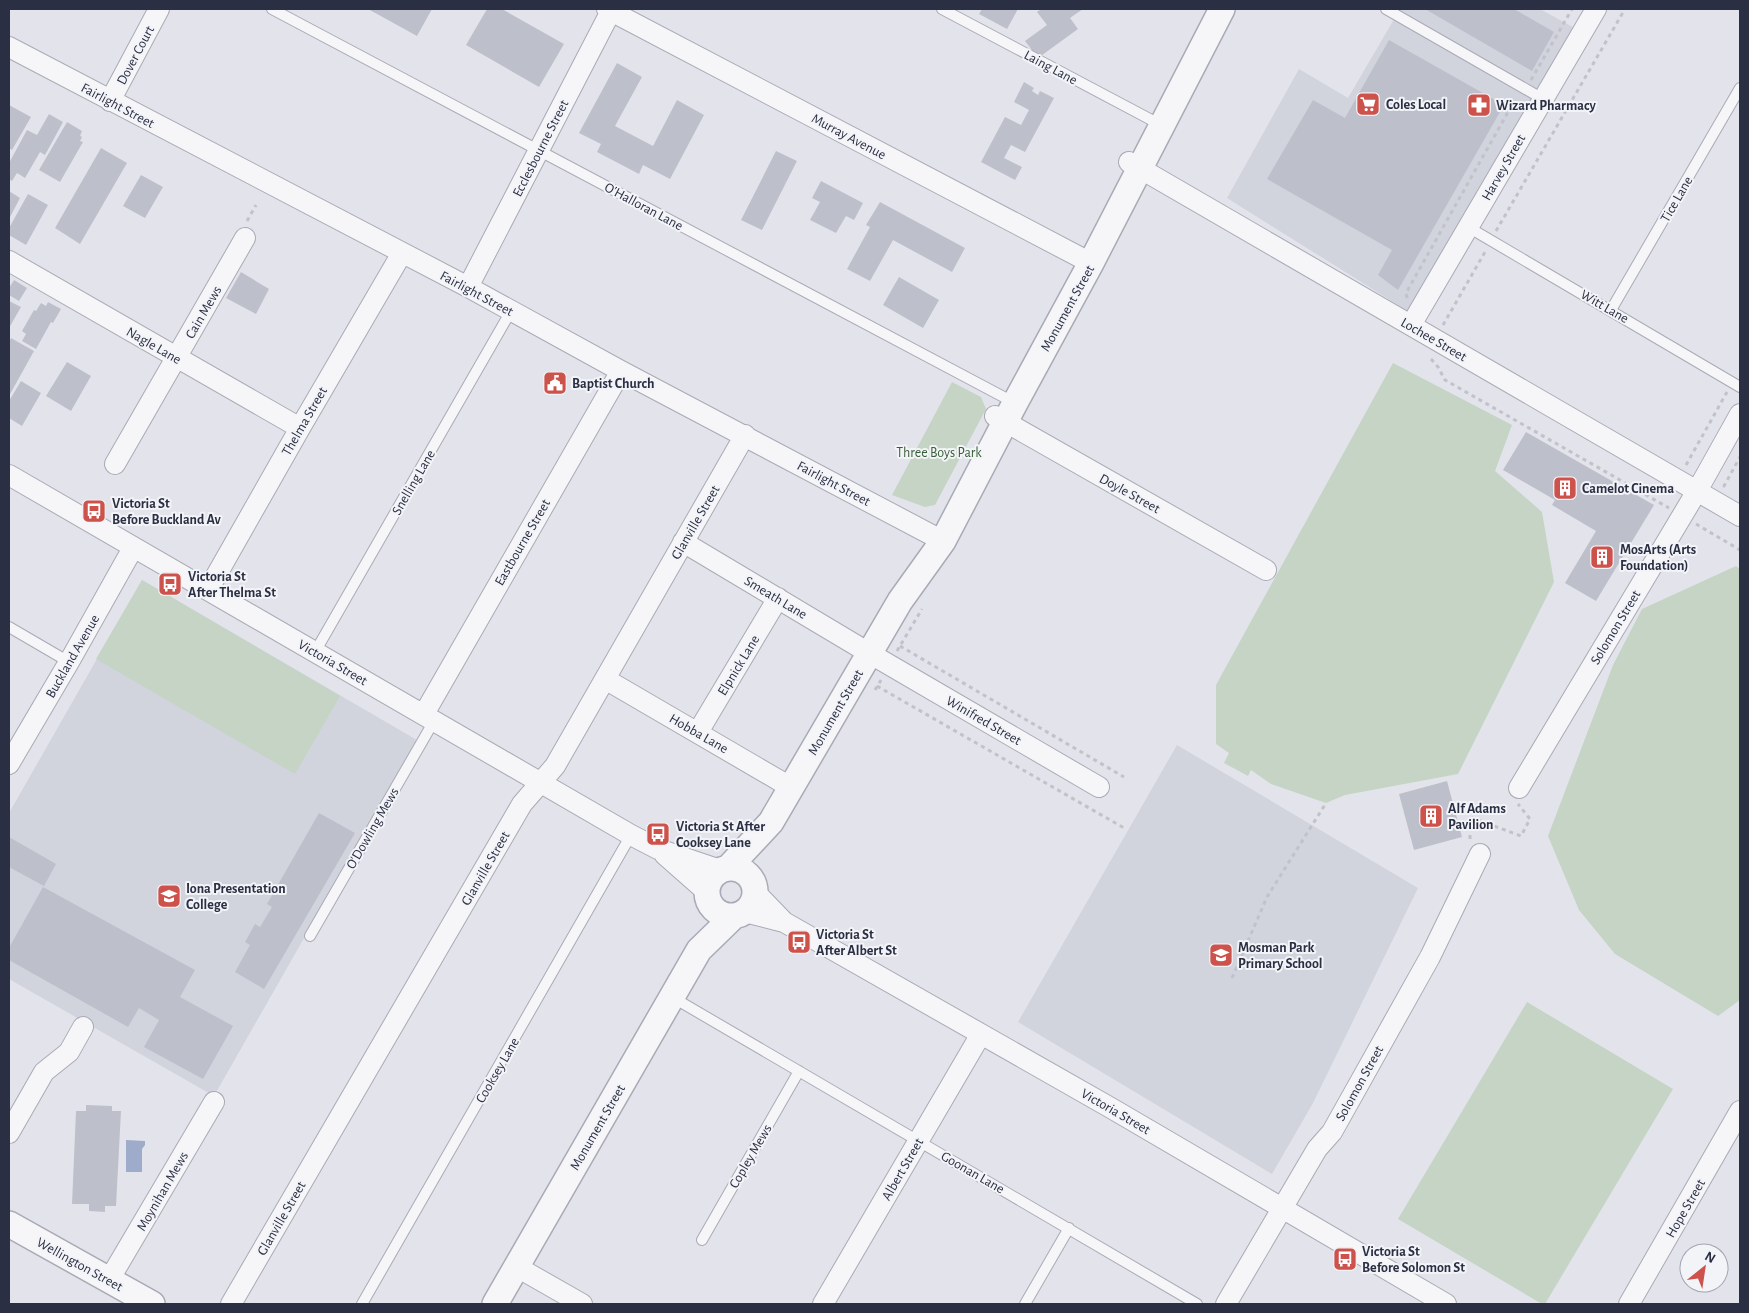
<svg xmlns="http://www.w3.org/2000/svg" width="1749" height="1313" viewBox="0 0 1749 1313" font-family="'Alegreya Sans',sans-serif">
	<rect width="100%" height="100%" fill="#e3e4eb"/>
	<path fill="#d1d3dd" d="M1400,9H1540L1580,31L1414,315L1227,198L1299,69L1348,98Z
		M142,580L417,740L214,1096L9,979V813Z
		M1177,745L1418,888L1313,1103L1272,1174L1018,1022Z"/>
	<path fill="#c5d4c4" d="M1393,363L1512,425L1495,471L1542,512L1554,582L1458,774L1345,795L1326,803L1271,784L1251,770L1248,776L1224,763L1229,753L1216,744V685Z
		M952,382L981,397L986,409L935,505L925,507L892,495Z
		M1736,566L1740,569V1000L1718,1016L1615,954L1579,910L1548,836L1613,665L1642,609Z
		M142,580L340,696L295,774L96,659Z
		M1527,1002L1673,1089L1545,1304H1542L1398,1219Z"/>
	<path fill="#9fabca" d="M126,1140L145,1141V1145L142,1149V1172H126Z"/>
	<path fill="#bdbfca" d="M368,9H432L417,36Z
		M487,9H502L564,44L539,87L466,45Z
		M982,9H1018L1007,29L979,14Z
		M1041,9H1083L1070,18L1078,29L1038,58L1025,41L1047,25L1037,12Z
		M1425,9H1514L1554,32L1532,71Z
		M1389,40L1504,105L1398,290L1378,275L1392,250L1267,179L1313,100L1345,118Z
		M617,63L642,77L615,126L653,146L677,100L704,115L670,179L643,165L639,174L597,152L601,144L579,133Z
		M1024,82L1034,88L1032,91L1038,95L1040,91L1054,98L1025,152L1011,145L1004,158L1022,167L1015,180L981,162L1005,117L1021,125L1029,110L1014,102Z
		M9,105L31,117L12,150L9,148Z
		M49,114L63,122L45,155L40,152L25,178L17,173L12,181L9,179V163L27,130L37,135Z
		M67,122L82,131L80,136L82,137L80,141L83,142L60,182L39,170Z
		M101,148L127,163L80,244L55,228Z
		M776,151L797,161L762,230L741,220Z
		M141,175L163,187L145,218L123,206Z
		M821,181L863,203L854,220L846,216L836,233L810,220L820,202L812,198Z
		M9,191L20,198L9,219Z
		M28,194L48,205L26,245L9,235V228Z
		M880,202L965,248L952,272L893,240L870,281L847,269L870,227L866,225Z
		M241,272L269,289L256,314L226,298Z
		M899,277L939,300L923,328L883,305Z
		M14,280L27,288L19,301L9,295V288Z
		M9,301L21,307L9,328Z
		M48,302L61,309L53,323L51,322L36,349L22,341L26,334L22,331L34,310L36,311L41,303L46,306Z
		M11,338L34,351L9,396V343Z
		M67,362L91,376L71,411L46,396Z
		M21,381L41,393L22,426L9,418V401Z
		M1526,432L1654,505L1596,601L1565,583L1596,531L1552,505L1555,500L1503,470Z
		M1447,781L1462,837L1414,850L1399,794Z
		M319,813L355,833L264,989L235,972L250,945L245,942L255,924L260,927L272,907L267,904Z
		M9,837L56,864L44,886L9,867Z
		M43,887L195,970L180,997L233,1026L203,1079L144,1047L159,1020L139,1008L128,1027L9,960V948Z
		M86,1105L112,1106V1111H121L116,1206H105V1212L89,1211V1204H72L76,1111H86Z"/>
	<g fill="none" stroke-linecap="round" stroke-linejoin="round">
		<g stroke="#a8aab5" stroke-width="12">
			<path id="service" d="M272,9L1015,403
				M942,9L1161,125
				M1386,9L1543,99
				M1468,227L1740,387
				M1611,310L1740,88
				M9,627L69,662
				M315,652L511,311
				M310,936L434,721
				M672,997L1197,1304
				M702,1240L799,1071
				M362,1304L631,835
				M1025,1304L1069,1228"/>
		</g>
		<g stroke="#a8aab5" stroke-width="22">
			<path id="minor" d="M607,9L1091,263
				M9,47L468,287L621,371L943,541
				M110,101L159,9
				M1129,162L1740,516
				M9,261L300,428
				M468,287L612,9
				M1411,325L1596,9
				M995,416L1266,570
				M115,464L245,238
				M9,475L631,835L658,849L720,870
				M683,542L869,653L1099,787
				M208,590L300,428L402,253
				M605,679L792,788
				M424,714L621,371
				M698,732L778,598
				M9,764L69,662L133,548
				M1519,788L1697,491L1740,414
				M665,855L707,892
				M756,893L784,922L1111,1108L1446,1304
				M745,912L784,922
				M9,1133L44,1072L69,1052L83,1027
				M517,1267L582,1304
				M109,1280L214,1102
				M231,1304L522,804L555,766L745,435
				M823,1304L981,1034
				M1226,1304L1317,1149L1332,1132L1430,957L1480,854
				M1629,1304L1740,1111"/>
		</g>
		<g stroke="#a8aab5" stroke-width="28">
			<path id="tertiary" d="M707 892a24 24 0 1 1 48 0a24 24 0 1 1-48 0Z
				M728,868L771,822L900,601L943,541L1015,403L1091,263L1222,9
				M9,1224L152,1304
				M495,1304L699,950L734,916"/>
		</g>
		<path stroke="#c1c2ca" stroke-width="3" stroke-dasharray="4 4" stroke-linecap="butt" d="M1531,80L1572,9
			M247,221L256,205
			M1496,231L1625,9
			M1407,298L1406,293L1512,105H1517L1518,103
			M1443,325L1485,252
			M1431,359L1438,367L1445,380L1669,508
			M1686,465L1727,392
			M1725,486H1724L1740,457
			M1696,524L1740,550
			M900,646L1124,777
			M897,651L922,609
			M877,686L1124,828
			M875,690L881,680
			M1470,839V817L1521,836L1530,819L1518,804
			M1232,978L1267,897L1326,803"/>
		<use href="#service" stroke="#f6f6f9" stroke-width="10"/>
		<use href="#minor" stroke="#f6f6f9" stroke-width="20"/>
		<use href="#tertiary" stroke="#f6f6f9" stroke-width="25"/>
	</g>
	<defs>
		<g id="supermarket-square" transform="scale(1.25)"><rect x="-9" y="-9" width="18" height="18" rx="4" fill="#cc524b" stroke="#f3f4f8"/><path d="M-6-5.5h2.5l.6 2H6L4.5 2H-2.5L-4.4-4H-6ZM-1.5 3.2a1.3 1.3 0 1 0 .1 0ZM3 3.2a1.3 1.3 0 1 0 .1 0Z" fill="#fff"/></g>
		<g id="pharmacy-square" transform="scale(1.25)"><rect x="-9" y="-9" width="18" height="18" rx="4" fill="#cc524b" stroke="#f3f4f8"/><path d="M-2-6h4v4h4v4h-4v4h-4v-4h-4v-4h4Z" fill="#fff"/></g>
		<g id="civic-square" transform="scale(1.25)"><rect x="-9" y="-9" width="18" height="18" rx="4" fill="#cc524b" stroke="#f3f4f8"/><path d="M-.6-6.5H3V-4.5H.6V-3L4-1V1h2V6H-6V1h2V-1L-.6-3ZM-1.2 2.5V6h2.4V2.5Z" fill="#fff"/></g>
		<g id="building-square" transform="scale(1.25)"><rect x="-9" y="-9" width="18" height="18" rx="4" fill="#cc524b" stroke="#f3f4f8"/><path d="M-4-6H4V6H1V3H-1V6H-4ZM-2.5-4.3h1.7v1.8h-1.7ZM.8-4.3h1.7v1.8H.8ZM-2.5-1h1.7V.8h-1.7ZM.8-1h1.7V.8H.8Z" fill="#fff"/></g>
		<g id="bus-square" transform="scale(1.25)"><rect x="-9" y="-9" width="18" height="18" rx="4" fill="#cc524b" stroke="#f3f4f8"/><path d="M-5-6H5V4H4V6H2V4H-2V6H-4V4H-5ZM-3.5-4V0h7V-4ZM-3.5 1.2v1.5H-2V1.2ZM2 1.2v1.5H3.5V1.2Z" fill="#fff"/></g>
		<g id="school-square" transform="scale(1.25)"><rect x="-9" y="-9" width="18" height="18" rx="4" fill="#cc524b" stroke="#f3f4f8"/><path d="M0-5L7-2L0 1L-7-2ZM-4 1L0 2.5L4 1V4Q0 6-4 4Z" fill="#fff"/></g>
	</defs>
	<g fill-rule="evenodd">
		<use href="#supermarket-square" x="1368" y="104"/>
		<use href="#pharmacy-square" x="1479" y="105"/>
		<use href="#civic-square" x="555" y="383"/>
		<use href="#building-square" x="1565" y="488"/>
		<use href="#bus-square" x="94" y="511"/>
		<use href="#building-square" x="1602" y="557"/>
		<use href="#bus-square" x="170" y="584"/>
		<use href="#building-square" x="1431" y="816"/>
		<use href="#bus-square" x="658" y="834"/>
		<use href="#school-square" x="169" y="896"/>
		<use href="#bus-square" x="799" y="942"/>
		<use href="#school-square" x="1221" y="955"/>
		<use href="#bus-square" x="1345" y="1259"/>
	</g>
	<g text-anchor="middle" stroke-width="4" stroke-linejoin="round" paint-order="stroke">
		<g font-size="14" fill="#2b2f43" stroke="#f3f4f8">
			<text transform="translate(135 55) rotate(-62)" y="5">Dover Court</text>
			<text transform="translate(1051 67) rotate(28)" y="5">Laing Lane</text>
			<text transform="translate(118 105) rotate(28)" y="5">Fairlight Street</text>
			<text transform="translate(849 136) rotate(28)" y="5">Murray Avenue</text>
			<text transform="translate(540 148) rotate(-63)" y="5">Ecclesbourne Street</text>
			<text transform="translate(1503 167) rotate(-60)" y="5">Harvey Street</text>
			<text transform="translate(1676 199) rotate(-60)" y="5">Tice Lane</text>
			<text transform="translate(644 206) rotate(28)" y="5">O'Halloran Lane</text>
			<text transform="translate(477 293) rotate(28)" y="5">Fairlight Street</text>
			<text transform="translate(1605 306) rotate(30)" y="5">Witt Lane</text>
			<text transform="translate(1067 308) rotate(-61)" y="5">Monument Street</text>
			<text transform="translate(203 312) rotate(-60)" y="5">Cain Mews</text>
			<text transform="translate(1434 339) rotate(30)" y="5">Lochee Street</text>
			<text transform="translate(154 345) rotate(30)" y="5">Nagle Lane</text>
			<text transform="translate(304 421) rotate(-60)" y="5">Thelma Street</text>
			<text transform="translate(413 482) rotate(-60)" y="5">Snelling Lane</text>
			<text transform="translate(834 483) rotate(28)" y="5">Fairlight Street</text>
			<text transform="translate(1130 493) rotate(29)" y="5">Doyle Street</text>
			<text transform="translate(695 522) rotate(-60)" y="5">Glanville Street</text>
			<text transform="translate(522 542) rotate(-60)" y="5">Eastbourne Street</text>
			<text transform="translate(776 597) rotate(31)" y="5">Smeath Lane</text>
			<text transform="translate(1615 627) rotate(-59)" y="5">Solomon Street</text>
			<text transform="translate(72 656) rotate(-60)" y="5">Buckland Avenue</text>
			<text transform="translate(333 662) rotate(30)" y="5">Victoria Street</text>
			<text transform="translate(738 665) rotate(-59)" y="5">Elpnick Lane</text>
			<text transform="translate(835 712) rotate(-60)" y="5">Monument Street</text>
			<text transform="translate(984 720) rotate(30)" y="5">Winifred Street</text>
			<text transform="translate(699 733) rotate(30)" y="5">Hobba Lane</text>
			<text transform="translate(372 828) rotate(-60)" y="5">O'Dowling Mews</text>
			<text transform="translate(485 868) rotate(-60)" y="5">Glanville Street</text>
			<text transform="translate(497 1070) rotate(-60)" y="5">Cooksey Lane</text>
			<text transform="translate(1359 1083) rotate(-61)" y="5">Solomon Street</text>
			<text transform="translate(1116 1111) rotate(30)" y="5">Victoria Street</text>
			<text transform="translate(597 1127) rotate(-60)" y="5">Monument Street</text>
			<text transform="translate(750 1156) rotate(-60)" y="5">Copley Mews</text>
			<text transform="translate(902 1169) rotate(-60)" y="5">Albert Street</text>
			<text transform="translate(973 1172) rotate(30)" y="5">Goonan Lane</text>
			<text transform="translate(162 1191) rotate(-60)" y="5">Moynihan Mews</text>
			<text transform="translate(1685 1208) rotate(-60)" y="5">Hope Street</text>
			<text transform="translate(281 1218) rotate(-60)" y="5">Glanville Street</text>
			<text transform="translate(80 1264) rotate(29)" y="5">Wellington Street</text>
		</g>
		<g font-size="14" font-weight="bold" fill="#2b2f43" stroke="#f3f4f8" text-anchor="start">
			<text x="1386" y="109">Coles Local</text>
			<text x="1496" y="110">Wizard Pharmacy</text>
			<text x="572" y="388">Baptist Church</text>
			<text x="1582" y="493">Camelot Cinema</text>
			<text x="112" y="508">Victoria St<tspan x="112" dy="16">Before Buckland Av</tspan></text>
			<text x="1620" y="554">MosArts (Arts<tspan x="1620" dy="16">Foundation)</tspan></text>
			<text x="188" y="581">Victoria St<tspan x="188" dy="16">After Thelma St</tspan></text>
			<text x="1448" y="813">Alf Adams<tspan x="1448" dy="16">Pavilion</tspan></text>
			<text x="676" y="831">Victoria St After<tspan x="676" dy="16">Cooksey Lane</tspan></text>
			<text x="186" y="893">Iona Presentation<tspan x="186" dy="16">College</tspan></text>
			<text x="816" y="939">Victoria St<tspan x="816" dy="16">After Albert St</tspan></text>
			<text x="1238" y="952">Mosman Park<tspan x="1238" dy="16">Primary School</tspan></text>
			<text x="1362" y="1256">Victoria St<tspan x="1362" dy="16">Before Solomon St</tspan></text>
		</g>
		<g font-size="14" fill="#385e39" stroke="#f3f4f8">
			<text x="939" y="457">Three Boys Park</text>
		</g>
	</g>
	<rect width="1749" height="1313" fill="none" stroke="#2b2f43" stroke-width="20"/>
	<g transform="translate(1704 1268) rotate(30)"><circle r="24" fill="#f3f4f8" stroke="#a3a5b0"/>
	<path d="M0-4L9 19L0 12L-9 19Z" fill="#cc524b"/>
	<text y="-8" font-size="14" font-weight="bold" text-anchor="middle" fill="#2b2f43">N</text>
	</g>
</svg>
